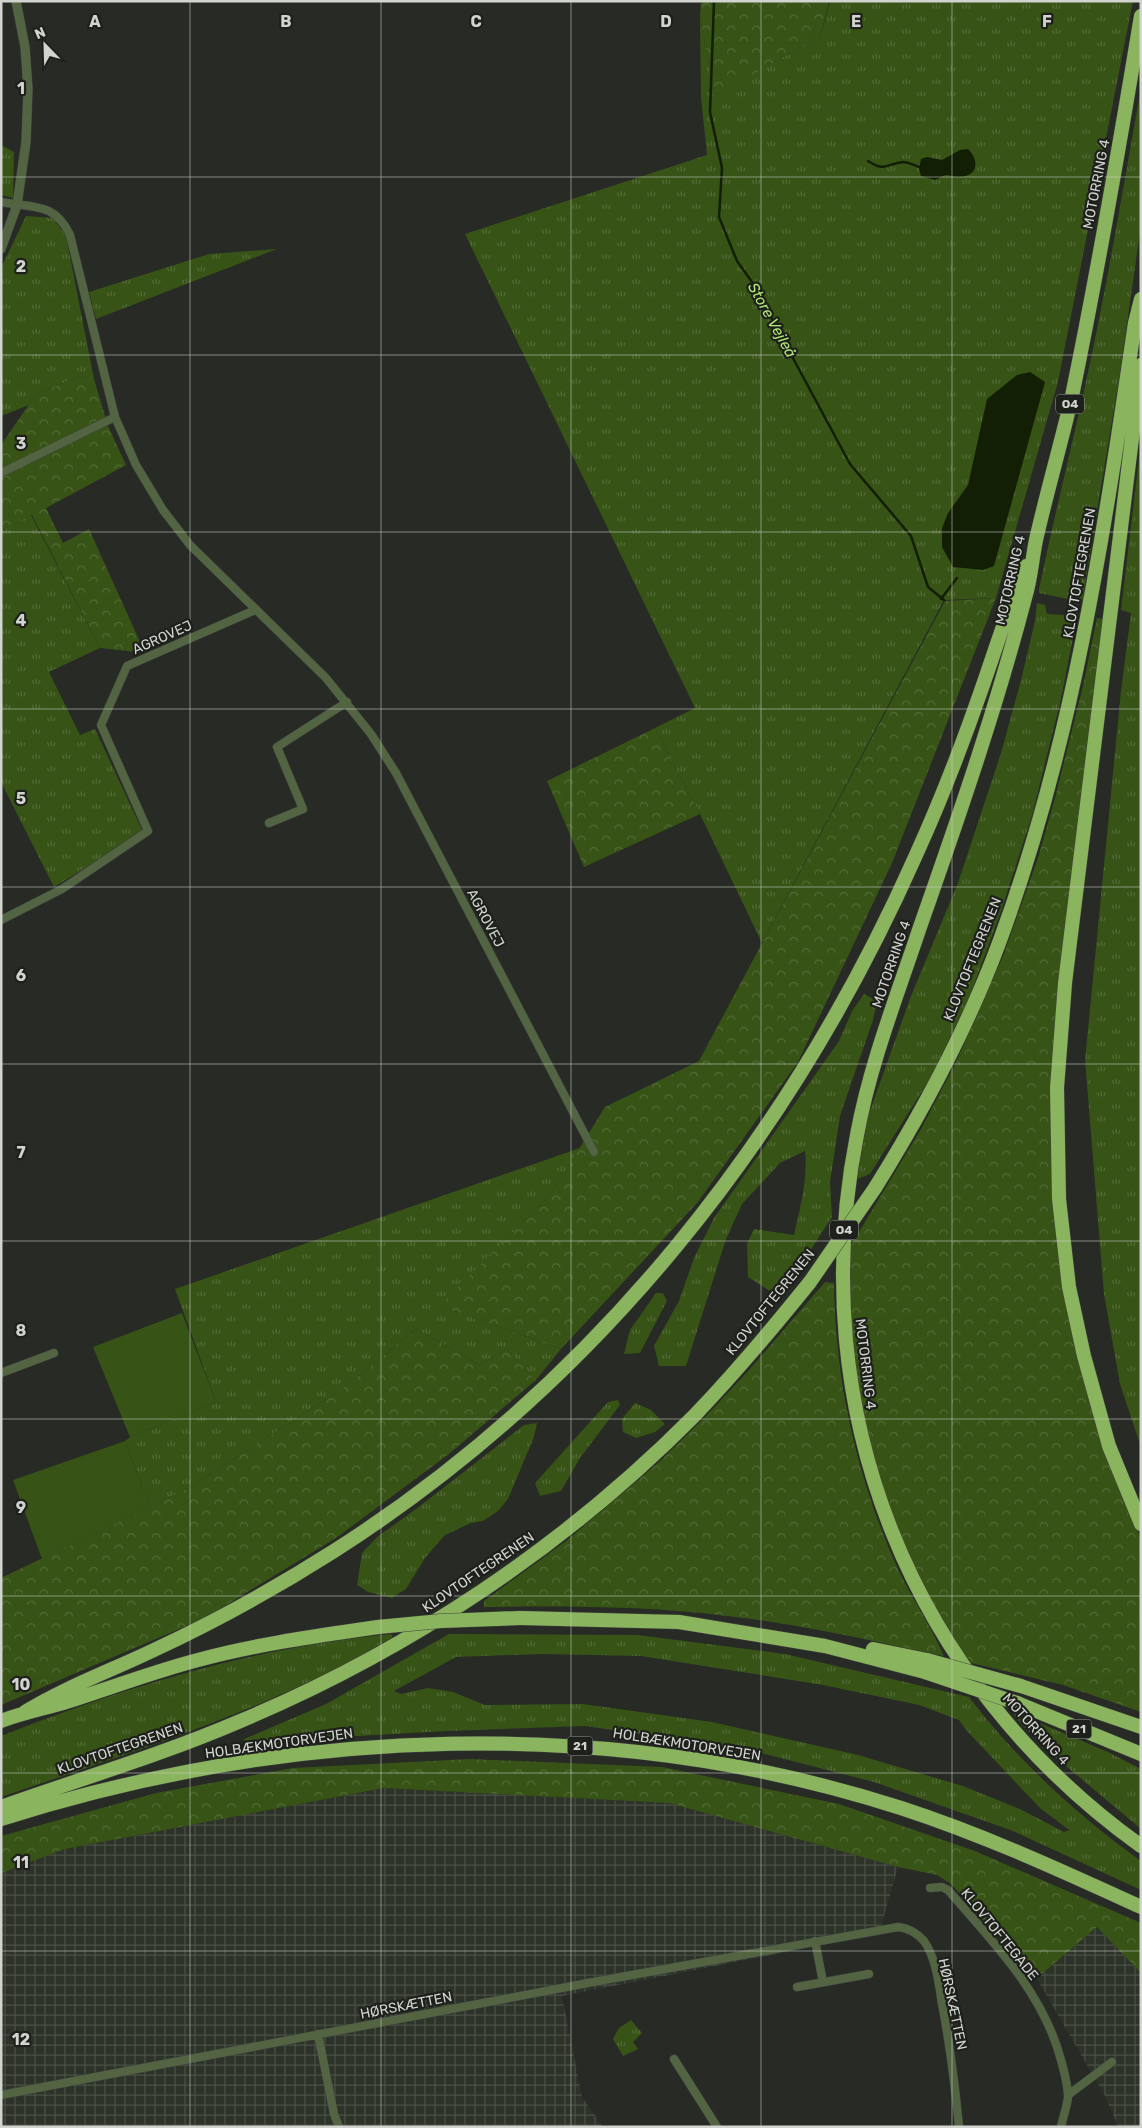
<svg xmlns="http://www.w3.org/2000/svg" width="1142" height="2128" viewBox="0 0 1142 2128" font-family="Rubik,sans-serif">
	<defs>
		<pattern id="industrial-grid" width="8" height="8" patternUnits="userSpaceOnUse" patternTransform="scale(1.25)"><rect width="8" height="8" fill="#2d3328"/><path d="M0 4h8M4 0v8" fill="none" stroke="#4b5046"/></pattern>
		<pattern id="grass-tufts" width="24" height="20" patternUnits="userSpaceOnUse" patternTransform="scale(1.25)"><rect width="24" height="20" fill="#375316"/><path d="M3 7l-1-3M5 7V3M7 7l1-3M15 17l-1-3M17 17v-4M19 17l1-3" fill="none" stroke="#536b37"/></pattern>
		<pattern id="forest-crowns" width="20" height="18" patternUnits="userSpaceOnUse" patternTransform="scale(1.25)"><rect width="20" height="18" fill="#375316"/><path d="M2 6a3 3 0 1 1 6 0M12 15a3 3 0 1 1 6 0" fill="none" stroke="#536b37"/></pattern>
	</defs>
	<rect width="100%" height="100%" fill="#272a25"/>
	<path fill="url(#industrial-grid)" d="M384,1788L669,1803L898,1867L879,1934L562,1996L582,2097L603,2127H1V1873L65,1849Z
		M1097,1927L1141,1973V2127H1118L1105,2096L1037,1979Z"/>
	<path fill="url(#grass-tufts)" fill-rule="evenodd" d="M830,1H1133L1058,382L996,598L944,600L762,943L700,814L655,728L695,708L465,234L707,155L701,98L700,17L715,96L821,35Z
		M1141,88V225L1120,373L1082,602L1039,593V589C1053,521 1070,454 1085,386C1107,287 1123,188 1141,88Z
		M1,145L14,152L13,198L1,195Z
		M26,216L53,218L66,236L94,379L81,376L36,394L29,405L1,416V268Z
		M277,249L96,319L89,292L209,254Z
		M1141,442V1447L1120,1384L1104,1294L1085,1060L1121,691L1131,613L1121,610Z
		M31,515L100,648L49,672L80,735L95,729L143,832L54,887L1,782V531Z
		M1037,603L1045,605L1047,614L1064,615L1070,611L1078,612L1061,699L1032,816L1000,914L969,998L931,1077L870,1174L857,1179L867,1119L911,996L958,883L1001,753L1021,680L1035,621Z
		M864,994L877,1001L873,1020L840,1116L830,1182L832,1217L792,1279L776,1295L748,1277L747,1244L754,1229L794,1235C800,1208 808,1179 805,1151L780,1163L742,1204L726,1239L686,1366H659L654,1346L679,1301L694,1258L714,1218L839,1041L852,1011Z
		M580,1148L551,1194L440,1306L561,1349L536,1380L506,1349L480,1365L416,1329L342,1389L189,1488L150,1507L125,1441L130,1437L216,1402L175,1289Z
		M656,1293H663L667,1301L640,1353L624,1354L630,1330Z
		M618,1400L620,1405L580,1458L561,1491L540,1496L535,1483L608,1402Z
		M635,1403L651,1410L665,1424L655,1432L636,1438L623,1432L622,1419Z
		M537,1423L534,1437L508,1499L498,1511L483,1521L471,1523L445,1535L425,1558L406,1589L392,1598L368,1592L357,1585L362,1553L377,1537L416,1509L524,1425Z
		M391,1634L393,1637C271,1710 135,1751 1,1797V1736C127,1686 256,1647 391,1634Z
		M449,1634L638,1635L785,1654L969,1697C1017,1760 1077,1815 1141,1861V1890L1013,1831L874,1782L749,1750L585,1726L447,1731L339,1737L246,1746L244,1739L326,1704ZM541,1654L641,1656L823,1685L919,1705L959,1720L967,1731L1040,1808L1069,1830L1064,1832L1020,1809L963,1786L858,1755L712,1722L583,1704L485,1705L453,1692L428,1688L401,1694L394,1691L456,1657Z
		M1011,1711L1108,1752L1141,1769V1829L1060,1761L1022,1725Z
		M631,2020L642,2033L633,2042L638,2049L623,2056L613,2039L619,2028Z"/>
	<path fill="url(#forest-crowns)" d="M701,1H829L821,35L715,97L700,17Z
		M81,376L94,379L108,426L126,465L46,508L63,543L89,529L145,653L100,648L32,515L1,531V445L36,394Z
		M996,598L892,863L798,1062L698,1202L561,1349L439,1306L551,1194L605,1107L699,1061L945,601Z
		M1097,618L1103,619L1052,1182L1120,1490L1141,1539V1712L1063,1685L967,1662L955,1644L907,1555L876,1471L853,1363L848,1250L921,1129L956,1062L1003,956L1038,858L1055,798L1083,686Z
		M655,728L700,814L584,867L547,781Z
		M825,1282L834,1283C835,1381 857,1479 898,1569C912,1599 931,1626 944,1656C872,1641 800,1624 727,1616C647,1606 565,1606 484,1607V1601L566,1541L659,1462L706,1416L749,1370Z
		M416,1329L480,1365L506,1349L536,1380L449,1454L336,1538L205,1618L1,1705V1578L189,1488L342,1389Z
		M470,1759L662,1767L839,1804L975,1851L1141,1923V1973L1097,1927L1036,1979L951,1884L937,1875L898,1867L669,1803L384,1788L65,1849L1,1873V1836L156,1793L293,1768Z"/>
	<path fill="#375316" d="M182,1313L216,1402L130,1437L93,1347Z
		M125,1441L150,1507L42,1559L13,1480Z"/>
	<path fill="#121f04" d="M968,149C980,161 978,177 958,177C954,177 950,175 946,175C942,176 938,179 935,180L921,176L919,169L921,159L927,157L942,160L960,150Z
		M1030,372L1045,382L994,566L983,570L953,567L942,547V528L948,513L968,485L987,399L1017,375Z"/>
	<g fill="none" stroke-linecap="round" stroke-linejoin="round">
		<path stroke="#121f04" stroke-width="2.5" d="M714,1L710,112L722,168L719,217L737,261L752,282L850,464L911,536L928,587L944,600
			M868,161C886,173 887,163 903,162C908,162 914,165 919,167
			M941,599L957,578"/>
		<g stroke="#424540" stroke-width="9">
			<path id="minor" d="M1,202C33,208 55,202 70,235L115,417L136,465L163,510L190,545L326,678L371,734L396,773L594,1152
				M1,473L115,417
				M269,823L303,809L277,747L347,702
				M1,920L62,889L148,831L101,725L127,666L255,610
				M1,1373L54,1353
				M930,1888L942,1887L948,1890C993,1942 1043,1992 1061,2060C1064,2071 1068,2085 1068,2097C1067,2107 1063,2117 1061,2127
				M815,1941L823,1982
				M797,1987L869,1974
				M318,2034L334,2114L339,2127
				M674,2059L717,2127
				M1,2095L593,1982L898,1927C908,1928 917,1933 924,1941C936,1958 939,1984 942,2004C950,2045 955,2085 959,2127
				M1068,2095L1112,2062"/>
		</g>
		<g stroke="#424540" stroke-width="10">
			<path id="tertiary" d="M1,249L17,205L26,142L28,89L25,47L16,1"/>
		</g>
		<g stroke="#424540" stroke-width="15">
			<path id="motorway" d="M1141,16C1120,143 1098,270 1072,396C1061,444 1047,491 1036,540C1032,559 1031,579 1025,598C996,709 958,819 920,927C897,996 870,1064 857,1135C802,1412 912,1682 1141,1846
				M1141,365L1065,983L1057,1088L1059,1199L1069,1287L1084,1356L1109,1446L1141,1524
				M875,1188C923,1111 967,1029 999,943C1073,744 1104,533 1135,323L1141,299
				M520,1618L679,1622L825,1646L925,1672
				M873,1649L927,1660
				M1021,1686L1141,1727
				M1017,1703L1141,1754
				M25,1712C66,1687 110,1671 154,1650C216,1621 276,1588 334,1551C596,1384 791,1137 916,855C941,800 963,743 983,685C997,645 1009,605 1026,566
				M1,1721C22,1713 42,1709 63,1703C108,1689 152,1672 198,1660C257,1644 317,1636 378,1627
				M1,1807C80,1779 161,1755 238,1722C408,1651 564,1547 694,1416C735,1373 773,1328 810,1282
				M1,1819C292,1727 609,1714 901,1808C984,1835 1062,1871 1141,1907"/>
		</g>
		<use href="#minor" stroke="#526442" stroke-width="8"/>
		<use href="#tertiary" stroke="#526442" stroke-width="9"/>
		<use href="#motorway" stroke="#8ab45d" stroke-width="14"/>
		<g stroke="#424540" stroke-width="15" stroke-linecap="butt">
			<path id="motorway-bridge" d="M810,1282L875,1188
				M378,1627L441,1621L520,1618
				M927,1660L1021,1686
				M925,1672L1017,1703"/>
		</g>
		<use href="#motorway-bridge" stroke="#8ab45d" stroke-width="14"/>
	</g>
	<path fill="none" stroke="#d2d4d0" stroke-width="1" stroke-opacity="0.55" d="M190,1V2127M381,1V2127M571,1V2127M761,1V2127M952,1V2127M1,177H1141M1,355H1141M1,532H1141M1,709H1141M1,887H1141M1,1064H1141M1,1241H1141M1,1419H1141M1,1596H1141M1,1773H1141M1,1951H1141"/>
	<g text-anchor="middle" stroke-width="4.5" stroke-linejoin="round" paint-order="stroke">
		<g fill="#1e201b" stroke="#9c9e9a" stroke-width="1">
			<rect x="1056" y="394.5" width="28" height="19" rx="4"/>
			<rect x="830" y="1220.5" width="28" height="19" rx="4"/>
			<rect x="1066.5" y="1719.5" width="25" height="19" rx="4"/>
			<rect x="567.5" y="1736.5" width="25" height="19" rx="4"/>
		</g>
		<g font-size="12" font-weight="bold" fill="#d2d4d0">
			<text x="1070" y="408">O4</text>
			<text x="844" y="1234">O4</text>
			<text x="1079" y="1733">21</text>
			<text x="580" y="1750">21</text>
		</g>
		<g font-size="14" fill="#d2d4d0" stroke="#1e201b">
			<text transform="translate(1096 184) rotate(-79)" y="5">MOTORRING 4</text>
			<text transform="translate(1079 573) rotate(-80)" y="5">KLOVTOFTEGRENEN</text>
			<text transform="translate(1010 580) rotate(-77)" y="5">MOTORRING 4</text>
			<text transform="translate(162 637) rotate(-24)" y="5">AGROVEJ</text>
			<text transform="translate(486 918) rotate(62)" y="5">AGROVEJ</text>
			<text transform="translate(972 959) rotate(-68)" y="5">KLOVTOFTEGRENEN</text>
			<text transform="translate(891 964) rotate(-71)" y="5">MOTORRING 4</text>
			<text transform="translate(770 1302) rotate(-51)" y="5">KLOVTOFTEGRENEN</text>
			<text transform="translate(866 1364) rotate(83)" y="5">MOTORRING 4</text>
			<text transform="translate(478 1572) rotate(-34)" y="5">KLOVTOFTEGRENEN</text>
			<text transform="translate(1036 1729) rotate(48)" y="5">MOTORRING 4</text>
			<text transform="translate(279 1743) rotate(-8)" y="5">HOLBÆKMOTORVEJEN</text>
			<text transform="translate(687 1744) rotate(9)" y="5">HOLBÆKMOTORVEJEN</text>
			<text transform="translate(120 1748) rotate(-19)" y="5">KLOVTOFTEGRENEN</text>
			<text transform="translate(1000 1934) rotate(51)" y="5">KLOVTOFTEGADE</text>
			<text transform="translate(953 2004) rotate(78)" y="5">HØRSKÆTTEN</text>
			<text transform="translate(406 2005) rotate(-11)" y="5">HØRSKÆTTEN</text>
		</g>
		<g font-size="15" font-style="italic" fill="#b0e875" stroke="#1e201b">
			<text transform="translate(772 320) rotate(61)" y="5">Store Vejleå</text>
		</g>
	</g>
	<g font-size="16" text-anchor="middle" font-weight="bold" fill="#d2d4d0" stroke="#1e201b" stroke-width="4.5" stroke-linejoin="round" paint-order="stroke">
		<text x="95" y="27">A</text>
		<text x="286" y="27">B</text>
		<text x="476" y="27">C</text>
		<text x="666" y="27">D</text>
		<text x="856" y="27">E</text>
		<text x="1047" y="27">F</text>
		<text x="21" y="94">1</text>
		<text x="21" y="272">2</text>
		<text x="21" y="449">3</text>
		<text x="21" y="626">4</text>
		<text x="21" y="804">5</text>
		<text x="21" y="981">6</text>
		<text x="21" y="1158">7</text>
		<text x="21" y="1336">8</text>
		<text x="21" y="1513">9</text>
		<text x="21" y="1690">10</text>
		<text x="21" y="1868">11</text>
		<text x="21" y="2045">12</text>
	</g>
	<rect width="1142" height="2128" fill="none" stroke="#d2d4d0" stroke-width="5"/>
	<g transform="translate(45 45) rotate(337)" stroke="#1e201b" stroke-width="4" paint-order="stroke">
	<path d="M0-4L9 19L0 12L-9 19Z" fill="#d2d4d0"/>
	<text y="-8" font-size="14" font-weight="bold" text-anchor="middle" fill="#d2d4d0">N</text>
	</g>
</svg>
